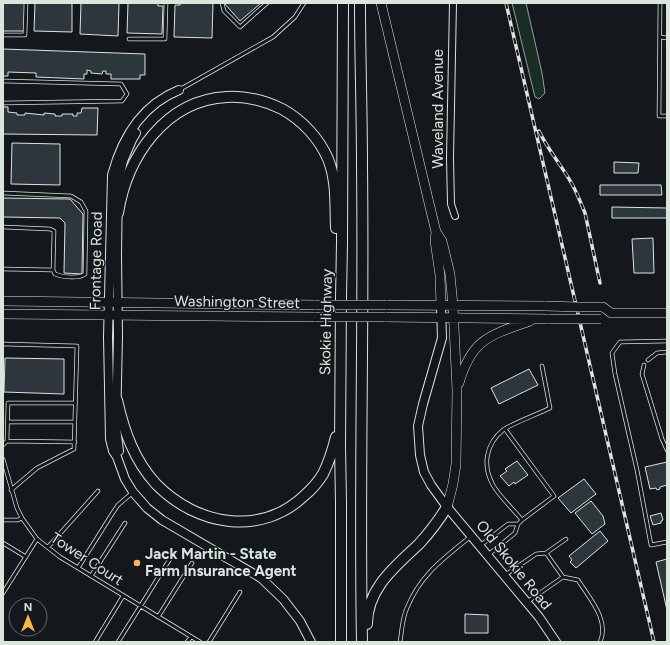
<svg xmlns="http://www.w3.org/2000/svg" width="670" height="645" viewBox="0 0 670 645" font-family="Figtree,sans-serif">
	<rect width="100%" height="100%" fill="#14181c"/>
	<path fill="#1a2d24" stroke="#939e99" d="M512,3H526L542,73L545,93L539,99L535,97Z"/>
	<path fill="#2c363c" stroke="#d8e6dc" d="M3,3H25L24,31H3Z
		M35,3H72V32L34,31Z
		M81,3H119L118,36L80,34Z
		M128,3H158V6H163L162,34L127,33Z
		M180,3H213L212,38L174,37L175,5H180Z
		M224,3H261L240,21Z
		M3,49L145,54V75H140V79H111V74H106V71H103L102,74L91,73V71L87,70V74H84V79L36,77V73L8,72V76H3Z
		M3,107H8V112L17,113V115H25V113L44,115V113L55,114V116H62V114H73V116H77V113H81L82,108H98L97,135L3,134Z
		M12,143L60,144V185L11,184Z
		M614,162L639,163L638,173H614Z
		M600,185H661L662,195H600Z
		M3,198L70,199L83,214L82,274L64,273L65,223L60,218L3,217Z
		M612,207L667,208V218H612Z
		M653,238L654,273H634L632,239Z
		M5,358L64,359V394L4,392Z
		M529,369L538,385L499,404L491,388Z
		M517,461L528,475L515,484L514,482L509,486L500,476L507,471L505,469Z
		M667,462V485L660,487V489L657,490L656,488L650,489L645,467Z
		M584,479L596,494L571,513L558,498Z
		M591,501L603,516L605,524L592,534L575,513Z
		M661,513L663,520L661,521V523L653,525L650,516Z
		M600,531L608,541L576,568L570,562L572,560L569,556Z
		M667,559V610L656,562Z
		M465,614L488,615V633H465Z"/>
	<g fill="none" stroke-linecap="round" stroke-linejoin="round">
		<g stroke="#d8e6dc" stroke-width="4.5">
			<path id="service" d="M222,3L224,11L240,27L267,3
				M660,3L659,116H667
				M3,35H25L26,3
				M660,37L667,38
				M129,39H165L166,3
				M3,81L121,84L127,94L122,101L3,103
				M179,90L273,37L295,17L304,3
				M3,193L71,196L81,202L86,211L85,274C79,279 62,277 55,274L53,270
				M3,227L50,229L54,231L53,270L3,269
				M667,341L620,342L612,353L615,374L637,470L651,545L667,542
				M3,344L77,346L74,449L37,468L11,490
				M648,360L657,353L667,352
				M644,365L642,374L662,439L667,450
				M7,422H75
				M7,441L75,442
				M3,445L7,441L8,403H76
				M3,459L17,508L22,518L37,539L60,557L200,642
				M3,520H18L22,518
				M522,520C514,510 499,496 493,485C482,465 486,444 503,430C513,423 538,414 550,408L542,366
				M3,543L26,557
				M481,545L508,524H518
				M48,547L98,491
				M546,553L566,539
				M488,555L515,533L518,524L522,520L554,496L505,429
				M78,568L112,514L118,505L132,493
				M505,575L536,554L546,553L563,577L527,602
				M91,576L125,523
				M563,577L578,580C589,598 610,620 600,642
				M3,593L37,539
				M158,617L192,563
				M95,642L123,596
				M118,642L173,554
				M187,642L191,637
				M209,642L240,592
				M400,642C402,631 402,618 407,608C420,575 444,558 470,537"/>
		</g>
		<g stroke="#d8e6dc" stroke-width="8">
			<path id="minor" d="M453,3L450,158L451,204L455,216"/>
		</g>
		<g stroke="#d8e6dc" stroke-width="10">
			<path id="tertiary" d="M179,90C142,105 122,138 112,175L108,337L110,439L113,451L117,457L125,479L133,492L147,508L162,520L261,578L283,599L300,621L311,642
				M441,306L442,338L423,404L418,426L420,455L424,472L431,485L447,507L539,617L556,642
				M119,451L116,428L118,336L117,255L118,183L123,161L132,140L136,133"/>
		</g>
		<g stroke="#d8e6dc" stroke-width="10">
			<path id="secondary" d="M381,3L436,232L442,241L450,274L453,306L457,390L456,464L453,484L447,507
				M436,232L435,241L440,275L441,306
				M3,301L316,305
				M386,305L546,306
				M579,307H603L611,313H667
				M3,314L316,317
				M385,317L549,319
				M459,383C472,338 491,335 530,321"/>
		</g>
		<g stroke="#d8e6dc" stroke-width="12">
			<path id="trunk" d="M360,3C360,58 362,112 362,167C364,325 359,484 362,642
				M118,213C127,157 165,100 227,97C247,96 264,100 282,109C302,120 319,138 328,159C337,181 335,205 336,228
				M117,400C124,431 134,460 156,484C197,526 261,537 305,495C312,489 318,482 323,474C329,462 333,449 336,437
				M367,624C367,588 396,566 419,544C430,532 439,520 447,507
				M341,642V503L340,446L341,298L342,243L343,3"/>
		</g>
		<use href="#service" stroke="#14181c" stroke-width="3"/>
		<use href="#minor" stroke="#14181c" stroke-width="6"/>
		<use href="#tertiary" stroke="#14181c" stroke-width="8"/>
		<use href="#secondary" stroke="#14181c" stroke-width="9"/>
		<use href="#trunk" stroke="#14181c" stroke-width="10"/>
		<g stroke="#d8e6dc" stroke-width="3.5">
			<path id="rail" d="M506,3L654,642
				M539,131C548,150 562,166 572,184C577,193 581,203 585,213L600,283"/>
		</g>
		<use href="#rail" stroke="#14181c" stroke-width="2" stroke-dasharray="6" stroke-linecap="butt"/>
		<g stroke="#d8e6dc" stroke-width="10" stroke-linecap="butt">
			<path id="secondary-bridge" d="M316,305H386
				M546,306L579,307
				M316,317H385
				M549,319H601"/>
		</g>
		<use href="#secondary-bridge" stroke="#14181c" stroke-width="9"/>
	</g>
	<circle fill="#ffb74d" stroke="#14181c" stroke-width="1.5" cx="137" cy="563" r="4"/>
	<g text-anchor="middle" stroke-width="3" stroke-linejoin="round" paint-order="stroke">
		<g font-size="15" fill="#d8e6dc" stroke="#14181c">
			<text transform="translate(438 109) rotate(-90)" y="5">Waveland Avenue</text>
			<text transform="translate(96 261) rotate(-89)" y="5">Frontage Road</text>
			<text transform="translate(237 302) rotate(1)" y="5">Washington Street</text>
			<text transform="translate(326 322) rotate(-89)" y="5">Skokie Highway</text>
			<text transform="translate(87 559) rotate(33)" y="5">Tower Court</text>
			<text transform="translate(514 565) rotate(51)" y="5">Old Skokie Road</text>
		</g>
		<g font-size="15" font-weight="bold" fill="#d8e6dc" stroke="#14181c" text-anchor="start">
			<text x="145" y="559">Jack Martin - State<tspan x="145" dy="17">Farm Insurance Agent</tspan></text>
		</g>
	</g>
	<rect width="670" height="645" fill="none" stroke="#d8e6dc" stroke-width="8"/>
	<g transform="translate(28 617)"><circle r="19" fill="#14181c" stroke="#626a69"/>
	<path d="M0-3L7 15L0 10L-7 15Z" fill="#ffb74d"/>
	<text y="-6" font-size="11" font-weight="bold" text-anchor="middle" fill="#d8e6dc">N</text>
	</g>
</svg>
